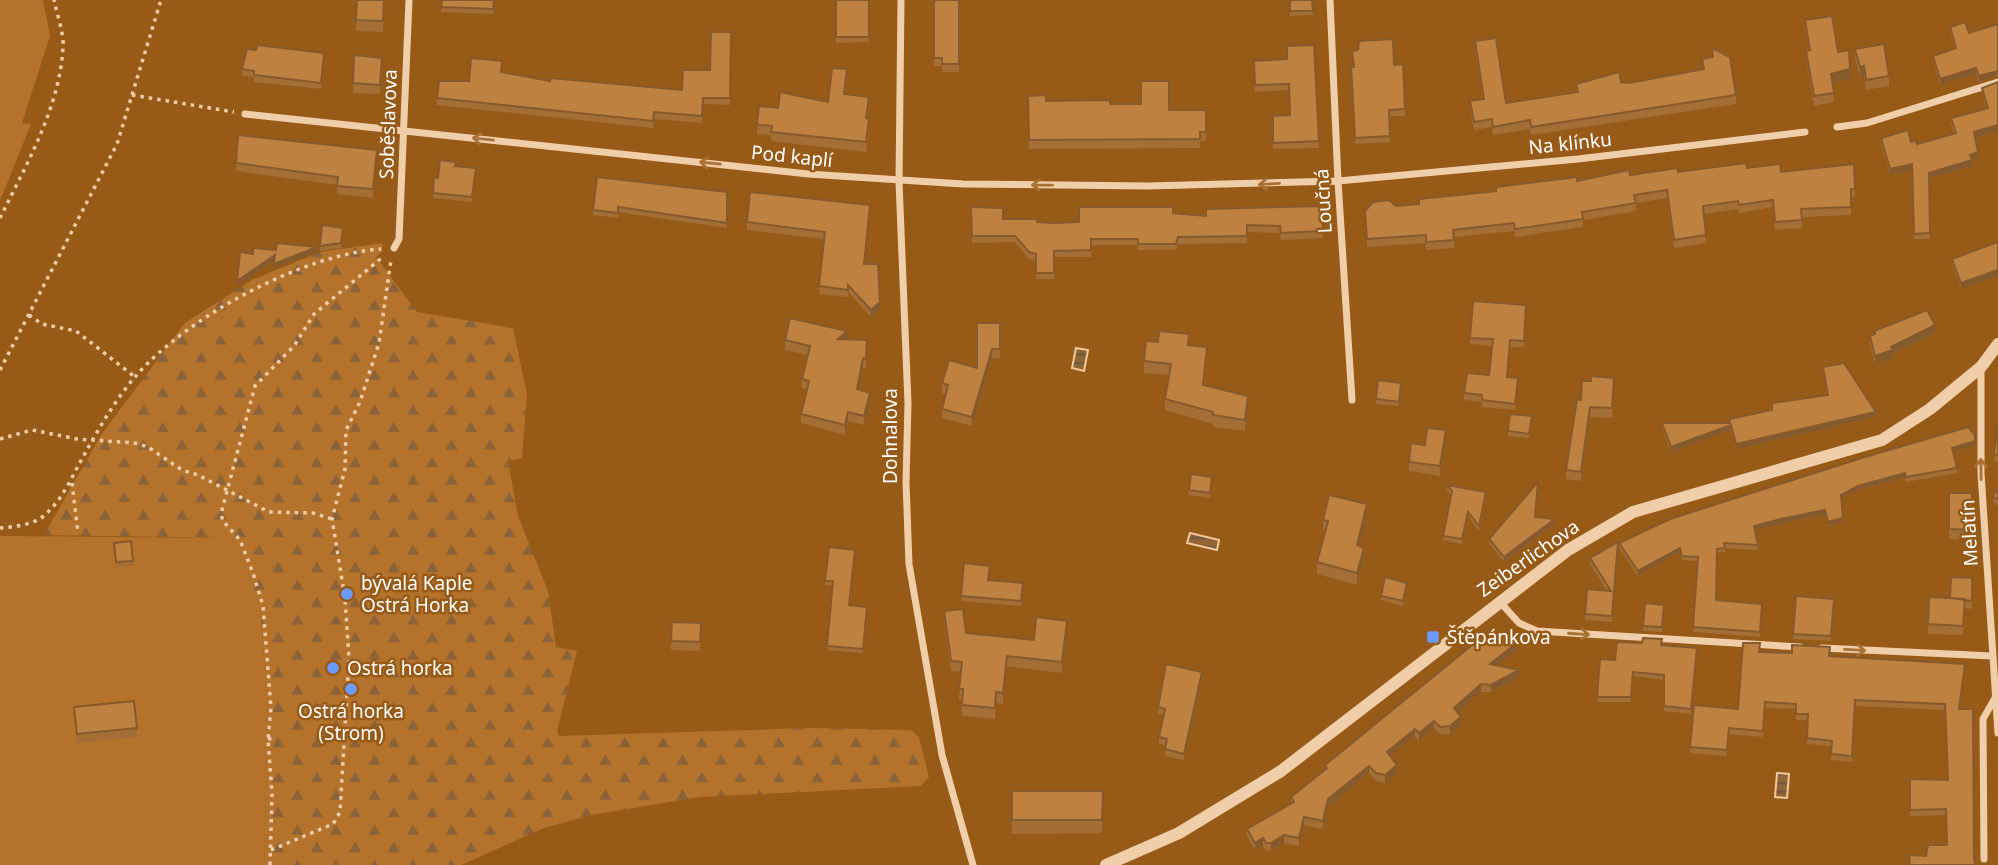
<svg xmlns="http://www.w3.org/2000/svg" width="1998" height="865" viewBox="0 0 1998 865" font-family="'Noto Sans',sans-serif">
	<defs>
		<pattern id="forest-firs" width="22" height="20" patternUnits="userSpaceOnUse" patternTransform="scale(1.75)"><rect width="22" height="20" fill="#b5722b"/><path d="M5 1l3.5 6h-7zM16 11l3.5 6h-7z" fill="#8b6338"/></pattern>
		<pattern id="water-rules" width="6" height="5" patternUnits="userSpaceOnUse" patternTransform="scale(1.75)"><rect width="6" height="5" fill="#916534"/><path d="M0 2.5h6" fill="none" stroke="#685642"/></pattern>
	</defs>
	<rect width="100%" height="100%" fill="#975a17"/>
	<path fill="#b5722b" d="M0,0H43L50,36L22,123L31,124L0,201Z
		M0,536L234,538L260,604L268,714L264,865H0Z"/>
	<path fill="url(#forest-firs)" d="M382,243L383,251L376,257L417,312L513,328L527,394L522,458L508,461L518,516L548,591L556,647L577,651L557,731L559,736L808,728L911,730L919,737L929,777L921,786L700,797L592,815L544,828L461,865H264L268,714L260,604L234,538L44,535L101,435L185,323L252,280L320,252Z"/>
	<path fill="url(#water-rules)" stroke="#f3c89c" stroke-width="2" d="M1076,348L1088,350L1084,371L1072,368Z
		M1190,533L1219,540L1217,550L1187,543Z
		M1777,773L1789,774L1787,798L1775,797Z"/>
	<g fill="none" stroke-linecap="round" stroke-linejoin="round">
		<path stroke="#f1ceaa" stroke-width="3.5" stroke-dasharray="3.5 5" stroke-linecap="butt" d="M132,95L234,112
			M0,218C26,165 60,107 63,47C64,33 57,15 54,0
			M29,315L42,324L76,331L135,377
			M0,370L117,144L161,0
			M0,439L32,430L77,439L135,443L148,447L182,470L198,475L269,512L313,513L332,519
			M72,483L78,533
			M0,528C13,527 30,525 41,518C62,502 71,478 83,457C98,430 115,400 135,377C186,317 304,254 381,249
			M268,739L275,738
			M271,850L333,824L340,812L349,659L345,598L332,519L345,469L346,430L360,402L379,343L391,260
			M270,865L272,794L268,739L271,708L263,606L253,573L240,540L222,520V510L255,386L294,346L314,314L384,256"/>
		<path stroke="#f1ceaa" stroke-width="7" d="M901,0L899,182L908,403L906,482L909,564L942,755L973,865
			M1330,0L1338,181L1352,400
			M245,114L808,174L963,184L1148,186L1338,181L1578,159L1805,132
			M1837,127L1867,123L1998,82
			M394,248L399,239L409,0
			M1981,367V473L1998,733
			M1499,601L1519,623L1537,631L1800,647
			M1822,648L1992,656
			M1984,859L1983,719L1995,698"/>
		<path stroke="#f1ceaa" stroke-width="12" d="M1106,865L1179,833L1281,771L1568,550L1633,512L1882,440L1930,409L1981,367L1998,344"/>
	</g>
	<path fill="#a36f37" d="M357,0H385L383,32L356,31Z
		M442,0H495L493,14L441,12Z
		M836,0H869V42L836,43Z
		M934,0H959V72H942V66H934Z
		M1290,0L1313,11V15L1290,16Z
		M1805,20L1838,52L1850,79L1832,83L1834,102L1814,106L1806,60V51L1809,50L1805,30Z
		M1998,24V76L1979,82L1976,74L1940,85L1933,61V56L1955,49L1950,33V27L1969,33Z
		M731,32L730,105L703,104L702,123L654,119L653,128L437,105V98L469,81L502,73L550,81L682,90L710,70Z
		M1475,41L1506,103L1576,92V84L1629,83L1702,69V59L1712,58V48L1736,95V104L1531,135L1530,129L1493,135L1492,127L1474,130L1470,110V101L1483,99L1475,49Z
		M1314,45L1319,148L1273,149V116L1290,115L1289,90L1255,92L1254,61L1287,59Z
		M1855,49L1889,76V86L1866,90L1864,76H1860L1855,59Z
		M1352,51L1394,65L1403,64L1405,116H1389L1390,142L1355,144L1351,67H1354Z
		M354,55L382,68L380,94L353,93Z
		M324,60L321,89L254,82V77L242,76V69Z
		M847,79L845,94L869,106L867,119L869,128L866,152L771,141V135L757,134V125L778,108L828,102Z
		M1998,82V131L1975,138L1978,158L1972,160V166L1929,178L1930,239H1914L1912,170L1890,175L1881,144V138L1911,142L1917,144L1954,133L1951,124V118L1986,108L1982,93V88Z
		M1028,96L1046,101L1110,104L1169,110H1206V141H1200V148L1029,149Z
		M377,158L373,198L337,194V185L236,171V163Z
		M1854,164L1855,197H1851V215L1802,217V228L1775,230L1773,207L1739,213L1738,209L1704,214L1706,243L1674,248L1667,198L1636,203V211L1583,220V227L1515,237L1514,231L1454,237V248L1426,250V243L1367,247L1365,211L1396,206L1419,204L1496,191L1577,181L1630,175L1747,168L1781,172Z
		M455,166L476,173L472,202L433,198V193L438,178Z
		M727,192V228L618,212V218L593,215V210Z
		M1322,206L1323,238L1281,240L1280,233L1247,232V243L1178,244L1176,250H1138V245H1091V257H1054V279H1036V261L1029,259L1015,242L972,243L971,207L1003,219L1037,222H1079L1173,213L1206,216Z
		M870,212L864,264L880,310L871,317L848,292V297L819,294L824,239L747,230V222Z
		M343,233L341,248L320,251V246Z
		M1998,242L1961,288L1952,264V259Z
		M1526,312L1524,347H1510L1507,377L1518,385L1515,410L1482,407V402L1464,400V393L1489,375L1493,346L1470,344V338Z
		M1000,323V358H992L972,426L942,418V409L946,394L942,393V383L977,368Z
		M1874,331L1935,333L1893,354V358L1875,364L1870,344V336L1874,335Z
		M847,339L867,340L866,368H863L858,389L870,402L864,425L848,421L845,435L801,423V414L807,390L802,388V379L808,355L785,350V340Z
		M1189,345L1207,358L1204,385L1248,407L1245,431L1213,427V424L1165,410V399L1169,375L1144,373V361Z
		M1823,367L1876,417L1736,449L1731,430L1671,452L1662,428V423H1729V419L1772,410L1827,395Z
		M1401,387L1399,406L1376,404V399Z
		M1614,387L1612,418L1590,417L1581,481L1566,479V470L1581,400Z
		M1532,421L1529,438L1508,436V431Z
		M1998,425V462L1994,461Z
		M1446,440L1440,476L1409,471V462L1425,445Z
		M1975,445L1953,452L1957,468V473L1906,482L1905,478L1858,490L1841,499L1843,523L1828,526L1825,515L1781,524L1755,531L1758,550L1725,548V552L1717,553L1716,600L1762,604L1760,637L1693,632L1698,561L1682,560L1680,552L1638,576L1619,548V543Z
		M1212,482L1210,498L1189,495V490Z
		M1447,485L1486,497L1479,531L1468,516L1462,544L1443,540L1451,495L1447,490Z
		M1998,487V505L1993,503V497Z
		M1949,493H1972V539H1949Z
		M1367,515L1359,546L1364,559L1357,585L1317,574V562L1325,532L1323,531V520Z
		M1535,517L1555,524L1504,562L1489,543V539Z
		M114,543L133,561V566L116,567Z
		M1618,548L1612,622L1585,620V614L1607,591L1590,564V558Z
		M855,555L849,605L867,607L863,653L827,650L833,586L825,585V581Z
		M1972,578V609L1965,608L1963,635L1928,634L1929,597L1950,598Z
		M989,580L1023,583L1021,606L961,601V596Z
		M1407,587L1403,606L1381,600V596Z
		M1796,596L1834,599L1831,641L1793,639Z
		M1645,603L1664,605L1662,632L1643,631Z
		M944,611L966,633L1034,640L1067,631L1062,673L1007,666L1003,704L996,703L995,719L962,716V700H959L961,672L951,671L944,622Z
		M672,622L701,623L700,651L671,650Z
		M1500,636L1518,649L1498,665L1519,677L1491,692H1481L1457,712L1461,724L1450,734H1440L1434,728L1419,741L1415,736L1390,756L1397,772L1385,783L1376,781L1369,773L1328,806L1323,829L1304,825L1299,846L1284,843L1271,850L1266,851L1263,846L1255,850L1247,836V829L1291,804V797L1325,770V765Z
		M1662,645L1697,653L1691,714L1664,711V680L1633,676L1631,702H1597L1600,659L1615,660Z
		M1759,652L1830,656L1965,669L1960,709L1974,857L1926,856L1946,845V815L1910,816V810L1948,780L1945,710L1855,706L1852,762L1831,760V746L1807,744L1808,720H1796V709L1765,708L1763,737L1729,734L1727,756L1690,753V747L1738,709Z
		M1202,678L1184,760L1165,756L1166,745L1159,744V737L1164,715L1158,714V707Z
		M74,707L137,728V737L77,743Z
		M1012,791H1103L1102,833L1012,834Z"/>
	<path fill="#855a2d" d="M1864,66V76H1860V67Z
		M1976,68V74L1940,85V79Z
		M1850,69V79L1831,83V74Z
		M1997,70V76L1979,82V76Z
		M1998,125V131L1974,138V132Z
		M377,150V158L373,198V189Z
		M1978,152V158L1970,160V155Z
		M1972,160V166L1929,178V173Z
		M1912,164V170L1890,175V169Z
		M317,247V252L274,268V264Z
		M275,255V260L237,286V281Z
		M1998,270V276L1961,288V283Z
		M880,302V310L871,317V310Z
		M1935,325V333L1893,354V358L1875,364V356Z
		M847,331V340L838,339Z
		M992,349V358L972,426V417Z
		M863,358V368L857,398V389Z
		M870,393V402L864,425V416Z
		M1248,396V407L1245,431V420Z
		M1590,407V417L1581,481V472Z
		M848,412V421L845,435V425Z
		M1876,412V417L1736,449V444Z
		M1731,425V430L1671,452V447Z
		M1446,430V440L1440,476V466Z
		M1975,441V445L1952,453V448Z
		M1905,473V478L1858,490L1841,499V495L1858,486Z
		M1367,504V515L1357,557V545Z
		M1825,510V515L1781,524L1754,531V526L1781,519Z
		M1843,518V523L1828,526V522Z
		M1555,519V524L1504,562V557Z
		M1364,548V559L1357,585V573Z
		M1680,548V552L1638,576V571Z
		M1067,621V631L1062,673V662Z
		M1518,642V649L1490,671V664Z
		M1007,656V666L1003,704V693Z
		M1519,670V677L1491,692V685Z
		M1202,672V678L1184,760V754Z
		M1481,684V692L1454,715V708Z
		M1461,717V724L1450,734V726Z
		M1434,721V728L1419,741V733Z
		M1415,729V736L1387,759V752Z
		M1397,765V772L1385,783V775Z
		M1369,766V773L1328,806L1323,829V821L1328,799Z
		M1304,817V825L1299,846V838Z
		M1284,835V843L1271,850V843Z
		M1263,838V846L1255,850V843Z"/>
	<path fill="#be8140" stroke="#855a2d" stroke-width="2" d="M357,0H384L383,21L356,20Z
		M442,0H494L493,9L441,7Z
		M836,0H869V37H836Z
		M934,0H959V64H942V58H934Z
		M1290,0H1312L1313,11H1290Z
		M1832,16L1838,52L1849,50L1850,69L1831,74L1834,93L1814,96L1806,51L1810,50L1805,20Z
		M1965,22L1969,33L1998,24V71L1979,76L1976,68L1940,79L1933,56L1956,48L1950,27Z
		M711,32H731L730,98H703L702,116L654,112L653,121L437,98L439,81H469L471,58L502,61L501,72L550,81V78L682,90L683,70H710Z
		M1496,38L1506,103L1578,92L1576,84L1619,72L1621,82L1629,83L1704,69L1702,59L1713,57L1712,48L1730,57L1736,95L1531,127L1530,120L1493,127L1492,119L1474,122L1470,101L1484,99L1475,41Z
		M1393,39L1394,65L1403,64L1405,109L1389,110L1390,136L1355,138L1351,67H1354L1352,51L1358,50L1359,41Z
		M1884,44L1889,76L1866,80L1864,66L1860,67L1855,49Z
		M257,45L324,53L321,83L254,75V71L242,69L247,49L256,50Z
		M1314,45L1319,141L1273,143V116L1290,115L1289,84L1255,85L1254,61L1287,59V46Z
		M354,55L382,58L380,85L353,83Z
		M832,68L847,69L844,94L869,97L866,118L869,119L866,142L771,132L772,126L757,125L759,106L778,108L780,92L828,102Z
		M1141,81H1169V110H1206V132H1200V139L1029,140L1028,96L1046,95V101L1110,100V104H1141Z
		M1998,82V125L1974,132L1978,152L1970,155L1972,160L1929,173L1930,233L1914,234L1912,164L1890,169L1881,138L1908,130L1911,142L1915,140L1917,144L1956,133L1951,118L1988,108L1982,88Z
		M238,135L377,150L373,189L337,186L338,177L236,163Z
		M440,160L456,162L455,166L476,168L472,197L433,193L434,177L438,178Z
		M1746,163L1747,168L1780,164L1781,172L1854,164L1855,189H1851V207L1801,209L1802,220L1775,222L1773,200L1739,205L1738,201L1703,206L1706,235L1674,240L1667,190L1634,195L1636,203L1582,212L1583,219L1515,229L1514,223L1453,230L1454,240L1426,242V235L1367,239L1365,211L1373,202L1389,200L1396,206L1419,204V199L1496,191V187L1577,177V181L1629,170L1630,175L1677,168L1678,172Z
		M597,177L727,192V223L618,207V213L593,210Z
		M750,192L870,205L864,264H878L880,302L871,310L848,285V290L819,286L825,232L747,222Z
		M1322,206L1323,231L1281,233L1280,226L1247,225V236L1178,237L1176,244H1138V239H1091V250L1054,251V273H1036V254L1029,252L1015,236H972L971,207L1003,208V219H1037V222L1054,223L1079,222V207H1173V213L1206,216V209Z
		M322,225L343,228L341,243L320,246Z
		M1998,242V270L1961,283L1952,259Z
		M277,243L317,247L274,264L275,255L237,281L240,252L253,254V248L276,250Z
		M1473,301L1526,305L1524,341L1510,340L1507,377L1518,378L1515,404L1482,400V395L1464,393L1467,373L1489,375L1493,339L1470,338Z
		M1927,310L1935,325L1891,347L1893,350L1875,356L1870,336L1875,334L1874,331Z
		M790,318L847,331L838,339L867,340L866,359L863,358L857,389L870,393L864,416L848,412L845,425L801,414L809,381L802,379L810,346L785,340Z
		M977,323H1000V349H992L972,417L942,409L948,385L942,383L949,360L977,368Z
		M1159,331L1189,334L1188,345L1207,347L1203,385L1248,396L1245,420L1213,415V412L1165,399L1171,364L1144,361L1146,341L1158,342Z
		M1844,363L1876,412L1736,444L1731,425L1671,447L1662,423H1730L1729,419L1772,410V403L1828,395L1823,367Z
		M1591,376L1614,378L1612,408L1590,407L1581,472L1566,470L1577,399L1581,400L1582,381H1591Z
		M1378,380L1401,383L1399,402L1376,399Z
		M1510,414L1532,416L1529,434L1508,431Z
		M1998,425V456L1994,454Z
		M1968,427L1975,435V441L1952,448L1957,468L1906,477L1905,473L1858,486L1841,495L1843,518L1828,522L1825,510L1781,519L1754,526L1758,545L1724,543L1725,548L1717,549L1716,600L1762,604L1760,632L1693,627L1698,557L1682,556L1680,548L1638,571L1619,543L1670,519L1865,457Z
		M1427,428L1446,430L1440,466L1409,462L1411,443L1425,445Z
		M1191,474L1212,477L1210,493L1189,490Z
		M1538,482L1535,517L1555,519L1504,557L1489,539Z
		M1447,485L1486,492L1479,526L1468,512L1462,539L1443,536L1452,491Z
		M1998,487V499L1993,497Z
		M1949,493H1972V530L1949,529Z
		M1329,495L1367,504L1357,545L1364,548L1357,573L1317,562L1328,521L1323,520Z
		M131,541L133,561L116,562L114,543Z
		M1618,542L1612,616L1585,614L1587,589L1611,591L1590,558Z
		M829,547L855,550L849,605L867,607L863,649L827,646L833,581H825Z
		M964,563L990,566L988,580L1023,583L1021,601L961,596Z
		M1385,577L1407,583L1403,601L1381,596Z
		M1951,577L1972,578V601L1950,598Z
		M1796,596L1834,599L1831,636L1793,634Z
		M1929,597L1965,599L1963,626L1928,624Z
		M1645,603L1664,605L1662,627L1643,626Z
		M963,609L966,633L1034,640L1036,617L1067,621L1062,662L1007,656L1003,693L996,692L995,708L962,705L963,689H959L962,662L951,661L944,611Z
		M672,622L701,623L700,642L671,641Z
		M1493,628L1500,636L1508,630L1518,642L1490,664L1519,670L1491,685L1481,684L1454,708L1461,717L1450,726L1440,727L1434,721L1419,733L1415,729L1387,752L1397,765L1385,775L1376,773L1369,766L1328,799L1323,821L1304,817L1299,838L1284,835L1271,843H1266L1263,838L1255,843L1247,829L1294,802L1291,797L1327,768L1325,765Z
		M1643,638L1662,639L1661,645L1697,648L1691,709L1664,706V675L1633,672L1631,697H1597L1600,659L1615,660L1617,642L1642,643Z
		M1743,643H1760L1759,652L1792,653V645L1830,647L1829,656L1965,664L1959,709H1973L1974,857L1975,865H1910L1909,855L1926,856L1928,845H1947L1946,809L1910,810V779L1948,780L1945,704L1855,700L1852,756L1831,754L1832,741L1807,738L1808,714H1796V704L1765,702L1763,731L1729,728L1727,750L1690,747L1694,705L1738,709Z
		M1166,664L1202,672L1184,754L1165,749L1167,739L1159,737L1165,709L1158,707Z
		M134,701L137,728L77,734L74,707Z
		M1012,791H1103L1102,820H1012Z"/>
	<defs><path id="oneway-shaft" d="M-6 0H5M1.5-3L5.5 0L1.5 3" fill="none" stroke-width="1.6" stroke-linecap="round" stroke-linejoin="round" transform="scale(1.75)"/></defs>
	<g stroke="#a97134">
		<use href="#oneway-shaft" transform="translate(483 139) rotate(-174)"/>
		<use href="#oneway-shaft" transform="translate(710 163) rotate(-174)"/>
		<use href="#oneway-shaft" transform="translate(1269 184) rotate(177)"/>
		<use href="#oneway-shaft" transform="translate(1042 185) rotate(-179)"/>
		<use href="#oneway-shaft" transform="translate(1981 469) rotate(-91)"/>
		<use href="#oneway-shaft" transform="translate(1579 634) rotate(4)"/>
		<use href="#oneway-shaft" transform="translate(1855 650) rotate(3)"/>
	</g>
	<g fill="#6a9bff" stroke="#975a17" stroke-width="2.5">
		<circle cx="347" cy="594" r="7"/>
		<rect x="1426" y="630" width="14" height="14" rx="3.5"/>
		<circle cx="333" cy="668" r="7"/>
		<circle cx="351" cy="689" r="7"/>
	</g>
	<g text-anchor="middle" stroke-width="5" stroke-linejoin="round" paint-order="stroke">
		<g font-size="19" fill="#fff" stroke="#975a17">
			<text transform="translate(388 124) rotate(-88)" y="7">Soběslavova</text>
			<text transform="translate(1570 143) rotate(-6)" y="7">Na klínku</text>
			<text transform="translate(792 156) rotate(6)" y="7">Pod kaplí</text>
			<text transform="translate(1323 201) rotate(-93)" y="7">Loučná</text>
			<text transform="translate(890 436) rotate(-90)" y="7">Dohnalova</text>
			<text transform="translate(1969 533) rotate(-93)" y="7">Melatín</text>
			<text transform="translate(1528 558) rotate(-35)" y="7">Zeiberlichova</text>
		</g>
		<g font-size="19" fill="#fff" stroke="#975a17" text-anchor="start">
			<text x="361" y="590">bývalá Kaple<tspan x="361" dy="22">Ostrá Horka</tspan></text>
			<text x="1447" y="644">Štěpánkova</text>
			<text x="347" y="675">Ostrá horka</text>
			<text x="351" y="718" text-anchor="middle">Ostrá horka<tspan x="351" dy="22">(Strom)</tspan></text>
		</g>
	</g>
</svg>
